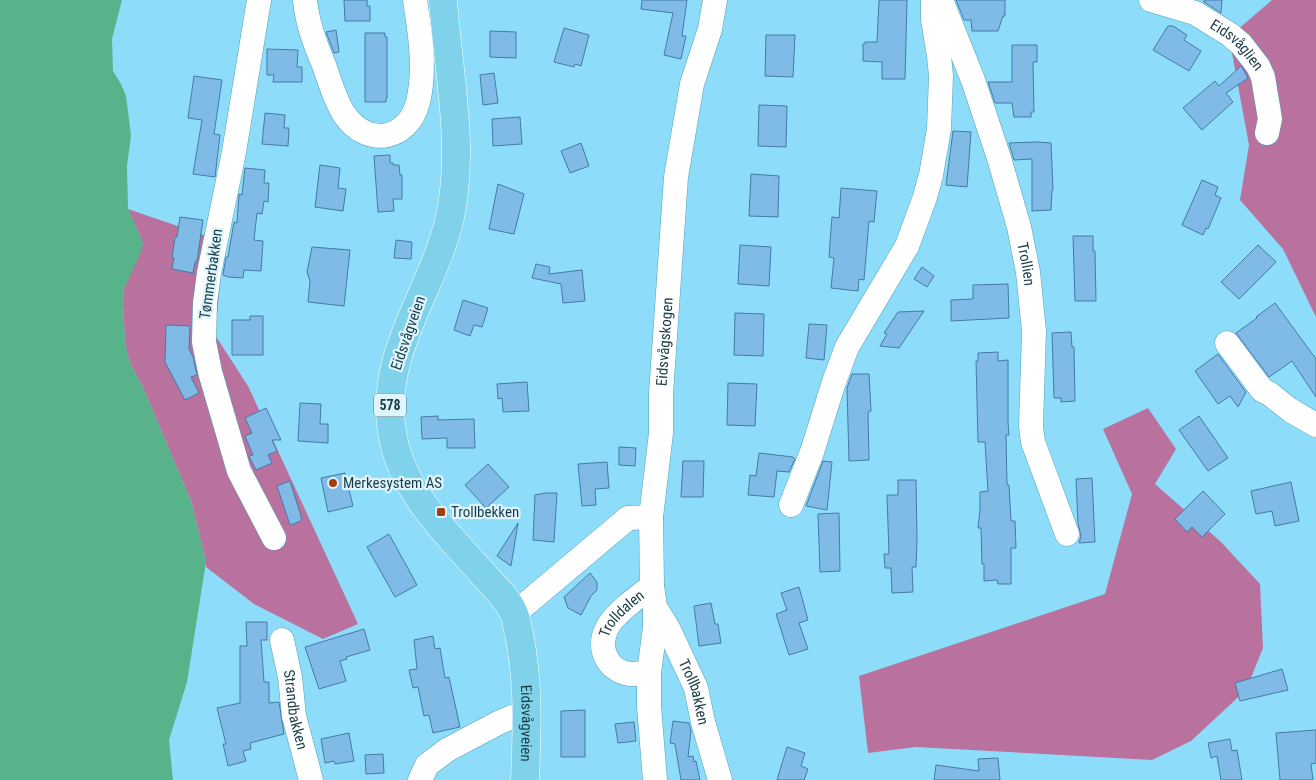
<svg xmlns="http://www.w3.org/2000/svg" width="1316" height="780" viewBox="0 0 1316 780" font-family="'Roboto Condensed',sans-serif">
	<rect width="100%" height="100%" fill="#8dddfa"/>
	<path fill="#b9719e" d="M1272,0H1316V317L1283,249L1240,200L1249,145L1229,37Z
		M128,209L224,242L215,335L248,386L358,624L323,639L254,604L206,567V562L191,501L144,390L130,363L125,344L123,303L124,289L143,243Z
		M1148,408L1176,449L1155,484L1221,542L1260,584L1263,648L1246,690L1191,741L1152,760L916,747L868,753L859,676L1105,594L1132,494L1103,429Z"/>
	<path fill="#58b38a" d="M0,0H122L112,39L113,71L121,84L126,96L131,135L127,166L128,208L143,243L140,254L124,289L123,303L125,344L130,363L144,390L191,501L206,562L187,682L169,740L173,780H0Z"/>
	<path fill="#80bae6" stroke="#437ba5" d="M344,0H367V6H370V21H345Z
		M642,0H687L682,36H686L681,59L664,55L673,13L641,9Z
		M879,0H907L905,79H882V62L863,61V44H865V42H877Z
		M956,0H1005V16H1003L998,31H972L971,20H964Z
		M1204,0H1222L1221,13L1204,2Z
		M1168,26H1173L1187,35L1184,40L1201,51L1189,71L1153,50Z
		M564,28L589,35L581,66L575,64L574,67L554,62Z
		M336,30L339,52L334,53L326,32Z
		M490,31L516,32V58L490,57Z
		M365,33H385V37H387V98H386V102H365Z
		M766,35H795L793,77L765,76Z
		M1012,45H1037V62H1033L1034,112H1031V117H1014L1012,103H995L988,82H1012Z
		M267,49L298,50L297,67H302V82H273L274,75H267Z
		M1241,66L1248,78L1226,93L1233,102L1202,130L1183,108L1215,81L1219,86Z
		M494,73L498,103L483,105L480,75Z
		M194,76L222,80L214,134L220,135L215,177L193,174L202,120L188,118Z
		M759,105L787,106L786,147L758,146Z
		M265,113L285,115L284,128H289L288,146L262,144Z
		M520,117L522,144L493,146L492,119Z
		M953,131L971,132L967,187L946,185Z
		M1037,142L1051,143L1053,190H1052L1051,210L1032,211V159L1014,160L1009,143Z
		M581,143L589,166L570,173L561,151Z
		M390,155V163H393V165H399L400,175H402V199H393L394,211L378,212L374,156Z
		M320,165L340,168L338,188L346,189L343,211L315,207Z
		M245,168L265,170L264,183H269L268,202L264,201L262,214L257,213L254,240L263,241L261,271L244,270L243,278L228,277L223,275L226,257H228L234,222L237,223L239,194L242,195Z
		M751,174L779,176L778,217L749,216Z
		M1202,180L1218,187L1215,195L1221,198L1208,229L1206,228L1203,235L1182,225Z
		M498,184L524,194L514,234L489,229Z
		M841,188L877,191L874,222L869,221L864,280L859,279L858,291L831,288L834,258L829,257L830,242L832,217L839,218Z
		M180,217L203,220L197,261L195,262L193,273L172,269L174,258H172L175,237H177Z
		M1073,236H1093V251H1095L1096,301H1075Z
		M396,240L412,242L411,259L394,258Z
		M740,245L771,247L769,286L738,284Z
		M1258,245L1276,262L1239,299L1221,282Z
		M312,247L350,250L344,306L308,302L310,281L307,272Z
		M536,264L550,267L549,274L582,270L585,301L563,303L561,284L532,278Z
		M922,267L934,276L927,287L914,279Z
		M1008,284L1009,318L951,321V300L973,299V285Z
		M463,300L488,308L482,327L474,325L470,336L454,330Z
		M1275,303L1316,359V397L1292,361L1269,377L1236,333L1257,318L1256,317Z
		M924,311L899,348L880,346L887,334L884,333L898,312Z
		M735,313L764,314L763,356L734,355Z
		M250,316H263V355H232V320H250Z
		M809,324L827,325L824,360L806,358Z
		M166,325L190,326L189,349L193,357L197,375L191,377L199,393L185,400L165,362Z
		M1071,332L1072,347H1074L1075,401L1061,402V398H1054L1052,333Z
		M998,352V361L1008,360V422L1009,435H1006L1007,485H1009L1011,521H1015L1016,548H1011V584H998L997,580L984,581V564H982L981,528H978L980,509V492L988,491L985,442H978L976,361H978V353Z
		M1218,354L1246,392L1238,407L1230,396L1218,404L1195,371Z
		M852,374H869L871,411L868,412L869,460L849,461L847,388Z
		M527,382L529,411L503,412L502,398L498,399L497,384Z
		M728,383L757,384L755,426L727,425Z
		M300,403L321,404L320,424H328V443L298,441Z
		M266,408L281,440H272L277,451L268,455L272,463L256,470L249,456L253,455L245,436L252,433L245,418Z
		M438,416V420L474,419L475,448H447V438L422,439L421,417Z
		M1199,416L1228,458L1208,471L1179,430Z
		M619,447L636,448L635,466L619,465Z
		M759,453L793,457L795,459L789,472L777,471L774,497L748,495L750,475L756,476Z
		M683,461H704L703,497H681Z
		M823,461L832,462L827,510L806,506Z
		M607,462L609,488L595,489L596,505L582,506L578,464Z
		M488,464L509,487L486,508L465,485Z
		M345,473L353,506L328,512L321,478Z
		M1092,478L1095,542L1079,543L1081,536L1078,524L1076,479Z
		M898,480H916L917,540L916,567H912L913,592L892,593L891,568H885L884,554H889L887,495H898Z
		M290,481L301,516V521L290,525L277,486Z
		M1291,482L1299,521L1275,526L1272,511L1256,514L1251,491Z
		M1203,491L1225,514L1202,537L1192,527L1187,532L1175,519Z
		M545,493H557L554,542L533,540L535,495Z
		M839,513L840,571L820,572L818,514Z
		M518,523L511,566L497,556Z
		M389,534L417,585L395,597L367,547Z
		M590,573L597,582V590L591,596L581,615L568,608L564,597Z
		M799,587L808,620L799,623L808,649L789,655L776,614L787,610L781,593Z
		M711,603L715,624H718L721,643L699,646L694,606Z
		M246,622H267V640H261L264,682H269V703L279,702L284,734L250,743L251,749L243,751L246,761L228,766L223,744H226L217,708L240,703V646H247Z
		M364,629L370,650L346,657L347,659L340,661L346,681L319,689L305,647Z
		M433,636L435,649L440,648L445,678L449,677L460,727L433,733L429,715L424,716L418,687L413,688L409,670L417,669L414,640Z
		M1282,669L1288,690L1240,701L1235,683Z
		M585,710V757H561V711Z
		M673,721L689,723L691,731L688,757L693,756L694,762L696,761L700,780H681L675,744L670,743Z
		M634,722L636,741L618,743L615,724Z
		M1316,730V763L1311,764L1313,780H1280L1276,733Z
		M349,733L354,761L335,764L334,761L325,763L321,739Z
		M1230,739L1232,751L1237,750L1242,780H1221L1217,756L1211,758L1208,743Z
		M787,747L805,753L801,766L808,769L804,780H777Z
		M383,754L384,773L366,774L365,755Z
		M998,758L1000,780H934L936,765L979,771L978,759Z"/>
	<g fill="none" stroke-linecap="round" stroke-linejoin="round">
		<g stroke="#50a1bb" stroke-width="25">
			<g id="minor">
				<path d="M259,0L234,152L209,273L205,303L204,342L210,372L239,471L274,538"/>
				<path d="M305,0C307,23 315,44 324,65C330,82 335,100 344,114C367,148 408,141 418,102C426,69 420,33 415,0"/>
				<path id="s1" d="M941,0L973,80L999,158L1019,227L1028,272L1034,331L1031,426L1033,442L1067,534"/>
				<path id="s2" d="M1151,0L1195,13L1229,34L1241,44L1258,66L1263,77L1270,119L1267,133"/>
				<path d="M1227,343L1262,390L1270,394L1290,410L1316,425"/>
				<path d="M791,505L812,452L834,382L847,347L907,246L925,197L931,175L939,129L941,76L939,56L933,19V0"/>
				<path d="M651,517L652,586L655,607V627L649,673V706L655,780"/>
				<path id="s3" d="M655,607L668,628L696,688L703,722L720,780"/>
				<path id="s4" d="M514,614L628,518L651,517L661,433V394L676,177L692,84L710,29L715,0"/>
				<path id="s5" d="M282,640L290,677L294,716L311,780"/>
				<path id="s6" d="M649,673C643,673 636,674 630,674C607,671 597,648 607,628C613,615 640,595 652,586"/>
				<path d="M420,780L427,765L447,750L500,722L512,717L526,715"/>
			</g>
		</g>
		<g stroke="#fff" stroke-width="29">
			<g id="major">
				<path id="s7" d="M443,0C448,71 465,146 450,217C434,290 379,352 392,432C401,491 446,532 483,574C494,586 508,599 514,614C517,620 517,628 519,634C529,682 527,731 525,780"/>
			</g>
		</g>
		<use href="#minor" stroke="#fff" stroke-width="24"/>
		<use href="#major" stroke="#7fd2e9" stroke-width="28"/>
	</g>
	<g fill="#a43f0c" stroke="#dff5fe" stroke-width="2">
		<circle cx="333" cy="483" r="5"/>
		<rect x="436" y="507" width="10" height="10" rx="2.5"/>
	</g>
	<g text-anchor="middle" stroke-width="4.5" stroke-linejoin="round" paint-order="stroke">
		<rect fill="#dff5fe" stroke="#55747e" stroke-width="1" x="374" y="393.5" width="32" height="23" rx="4"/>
		<g font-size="14" font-weight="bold" fill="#1a3c47">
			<text x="390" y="410">578</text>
		</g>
		<g font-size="15" fill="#1a3c47" stroke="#dff5fe">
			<text dy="5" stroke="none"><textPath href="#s2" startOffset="99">Eidsvåglien</textPath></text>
			<text dy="5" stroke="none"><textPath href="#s1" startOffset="278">Trollien</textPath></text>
			<text transform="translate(211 274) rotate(-82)" y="5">Tømmerbakken</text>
			<text transform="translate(408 333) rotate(-71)" y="5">Eidsvågveien</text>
			<text dy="5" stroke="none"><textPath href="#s4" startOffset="348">Eidsvågskogen</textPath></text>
			<text dy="5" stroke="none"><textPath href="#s6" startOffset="100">Trolldalen</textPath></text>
			<text dy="5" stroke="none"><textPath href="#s3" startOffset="94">Trollbakken</textPath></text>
			<text dy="5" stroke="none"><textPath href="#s5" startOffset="71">Strandbakken</textPath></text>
			<text dy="5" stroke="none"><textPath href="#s7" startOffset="776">Eidsvågveien</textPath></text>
		</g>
		<g font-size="15" fill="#1a3c47" stroke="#dff5fe" text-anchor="start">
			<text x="343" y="488">Merkesystem AS</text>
			<text x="451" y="517">Trollbekken</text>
		</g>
	</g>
</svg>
